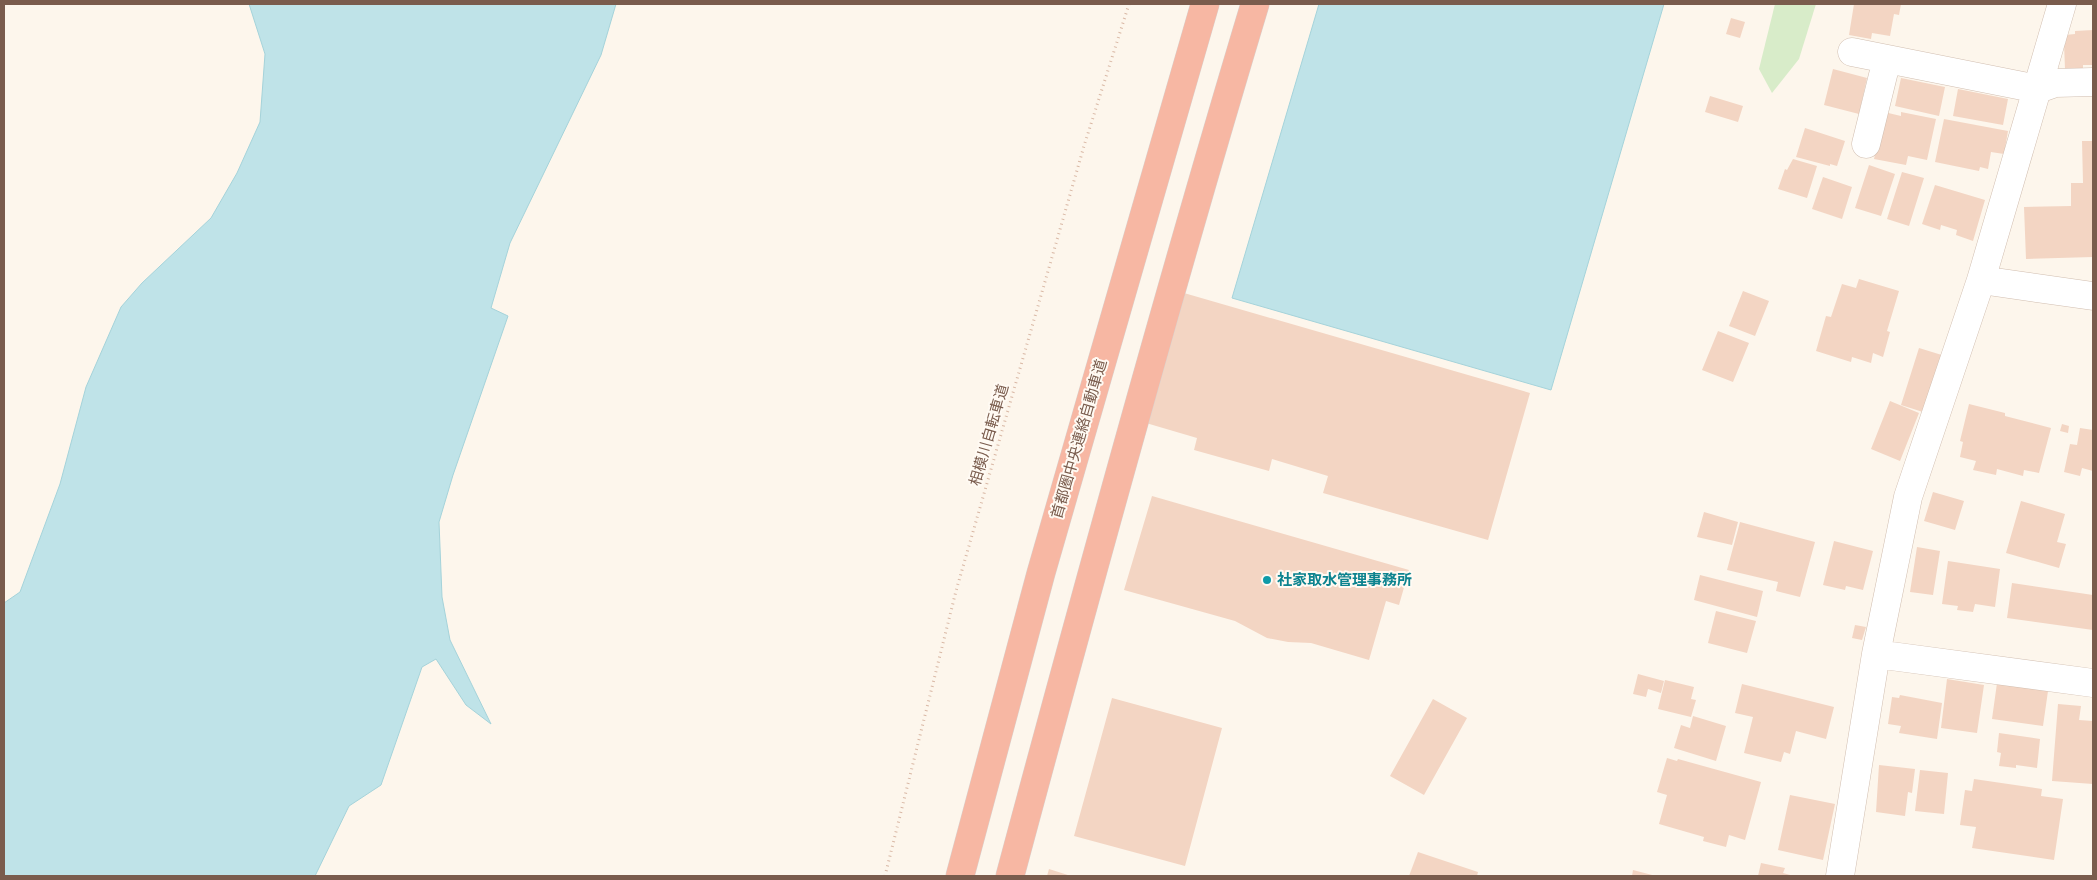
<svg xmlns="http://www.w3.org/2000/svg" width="2097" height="880" viewBox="0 0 2097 880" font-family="'Space Grotesk','Noto Sans JP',sans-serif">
	<rect width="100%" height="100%" fill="#fdf6ec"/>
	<path fill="#d8ecc9" d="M1775,4H1816L1799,59L1772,93L1759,69Z"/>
	<path fill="#bfe3e8" stroke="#a5d3da" d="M249,4H616L601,55L510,243L491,308L508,316L453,475L439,522L442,597L450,640L491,724L466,705L436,659L422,667L381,785L349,806L315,876H4V603L20,592L60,484L86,387L121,307L142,283L211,218L237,173L260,122L265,54Z
		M1319,4H1664L1551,390L1232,298Z"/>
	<path fill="#f3d5c3" d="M1854,4H1901L1899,15L1894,14L1890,36L1872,33L1871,39L1849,35Z
		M1731,18L1745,22L1740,38L1726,34Z
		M2093,30V65H2083V69H2065L2064,43H2066L2065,35L2075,34V31Z
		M1833,69L1867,78L1859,114L1824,105Z
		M1901,78L1945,87L1939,116L1895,106Z
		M1958,89L2008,99L2003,125L1953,116Z
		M1710,96L1743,106L1738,122L1705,112Z
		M1884,112L1901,116V112L1936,119L1927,160L1908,156L1906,165L1874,159Z
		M1944,119L2008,131L2004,154L1991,152L1988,169L1980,167L1979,171L1935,162Z
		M1805,128L1845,141L1837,166L1830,164V166L1796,157Z
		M2082,141H2093V257L2026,259L2024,207L2071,206V183H2083Z
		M1793,159L1817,166L1807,198L1778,189L1785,169L1787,170Z
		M1869,165L1895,174L1881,216L1855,208Z
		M1902,172L1924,178L1909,226L1887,219Z
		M1823,177L1852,187L1842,219L1812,209Z
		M1935,185L1985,200L1973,241L1956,235L1957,230L1941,225L1940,230L1922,224Z
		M1859,279L1899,291L1887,331L1890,332L1883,357L1873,353L1871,363L1852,357L1851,362L1816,351L1826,316L1831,317L1842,284L1856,288Z
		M1743,291L1769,301L1755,336L1729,326Z
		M1184,293L1530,393L1488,540L1323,493L1328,476L1272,459L1269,471L1194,450L1197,438L1146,423Z
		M1718,331L1749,343L1733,382L1702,370Z
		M1919,348L1945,356L1926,413L1901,405Z
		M1890,401L1919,413L1900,461L1871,449Z
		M1969,404L2005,413V416L2051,428L2039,473L2024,470L2023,476L1997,469L1996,475L1973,470L1976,461L1960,457L1963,442L1960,441Z
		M2062,424L2069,426L2068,433L2060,431Z
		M2080,428L2093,430V471L2082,468L2080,476L2064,472L2070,444L2077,445Z
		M1933,492L1964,501L1955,530L1924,521Z
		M1152,496L1409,570L1399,605L1386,601L1369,660L1311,643L1288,642L1267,638L1235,621L1124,590Z
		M2021,501L2065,514L2057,542L2066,544L2059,568L2006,553Z
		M1704,512L1738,522L1732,545L1697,537Z
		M1740,522L1815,542L1800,597L1776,591L1778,582L1727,570Z
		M1834,541L1873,551L1863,590L1846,586L1845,590L1823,585Z
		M1917,547L1940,551L1933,595L1910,592Z
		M1948,561L2000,569L1995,607L1975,604L1973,612L1957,610L1958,606L1942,604Z
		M1700,575L1763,591L1757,617L1694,600Z
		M2012,583L2093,595V630L2007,618Z
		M1716,611L1756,621L1747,653L1708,643Z
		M1855,625L1866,627L1862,640L1852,638Z
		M1638,674L1664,681L1661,693L1648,689L1646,697L1633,694Z
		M1947,679L1984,685L1977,733L1941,728Z
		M1665,680L1694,687L1691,699L1696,700L1691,717L1658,709Z
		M1997,683L2048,691L2043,726L1992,719Z
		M1742,684L1834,707L1826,739L1796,731L1790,754L1784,752L1781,762L1744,753L1753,717L1735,713Z
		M1900,695L1942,703L1937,739L1899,733L1901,726L1888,724L1892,697L1899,698Z
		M1112,698L1222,728L1185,866L1074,836Z
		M1433,699L1467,718L1424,795L1390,776Z
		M2058,704L2081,706L2079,720L2093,721V784L2052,781Z
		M1693,716L1726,726L1716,761L1674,748L1681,725L1690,728Z
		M1999,733L2040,739L2037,768L2016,765V768L1999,766L2001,753L1997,752Z
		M1667,758L1677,761L1678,759L1761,782L1745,840L1729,835L1726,847L1703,841L1704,837L1659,824L1667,795L1657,792Z
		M1879,765L1915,769L1912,793L1908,792L1905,816L1876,812Z
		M1920,770L1948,773L1944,814L1915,811Z
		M1974,779L2042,789L2041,796L2063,799L2054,860L1972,848L1976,827L1960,825L1965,790L1972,791Z
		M1790,795L1835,804L1823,860L1778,850Z
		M1418,852L1478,872L1477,876H1409Z
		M1761,863L1785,868L1783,873L1794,876H1758Z
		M1049,869L1071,876H1047Z
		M1633,870L1656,876H1632Z"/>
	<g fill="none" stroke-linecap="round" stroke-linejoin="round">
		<g stroke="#d1beb0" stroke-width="29">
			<path id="minor" d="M1852,52L2038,89L2055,83L2093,82
				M1866,144L1887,59
				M1981,280L2093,296
				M1876,654L2093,683
				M1840,876L1876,654L1908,497L1981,280L2062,4"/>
		</g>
		<g stroke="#dad1cd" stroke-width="29">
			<path id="motorway" d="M960,876L1041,573L1205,4
				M1010,876C1088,585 1168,293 1255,4"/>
		</g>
		<path stroke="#d9b8a5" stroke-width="3" stroke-dasharray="1 4" stroke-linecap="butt" d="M885,876L956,591L1084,146L1129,4"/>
		<use href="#minor" stroke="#fff" stroke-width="28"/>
		<use href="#motorway" stroke="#f7b7a3" stroke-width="28"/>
	</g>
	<circle fill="#0f9aa8" stroke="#fffaf3" stroke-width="2" cx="1267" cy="580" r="5"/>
	<g text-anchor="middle" stroke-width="4" stroke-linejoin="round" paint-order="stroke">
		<g font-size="15" fill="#7a5c4d" stroke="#fffaf3">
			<text transform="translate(989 435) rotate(-74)" y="5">相模川自転車道</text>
			<text transform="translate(1079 439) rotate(-74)" y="5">首都圏中央連絡自動車道</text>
		</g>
		<g font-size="15" font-weight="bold" fill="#0d838f" stroke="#fffaf3" text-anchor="start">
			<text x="1277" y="585">社家取水管理事務所</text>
		</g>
	</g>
	<rect width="2097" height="880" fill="none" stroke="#7a5c4d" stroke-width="10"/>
</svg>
